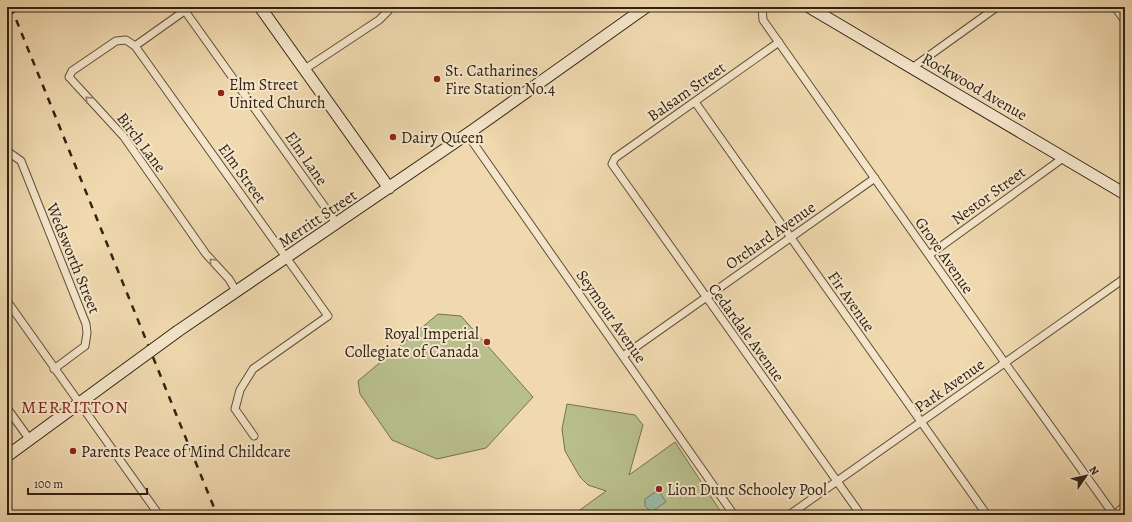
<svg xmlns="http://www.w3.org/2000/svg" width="1132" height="522" viewBox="0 0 1132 522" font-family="Alegreya,serif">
	<rect width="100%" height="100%" fill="#f0d9af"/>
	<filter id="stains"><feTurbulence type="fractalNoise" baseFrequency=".005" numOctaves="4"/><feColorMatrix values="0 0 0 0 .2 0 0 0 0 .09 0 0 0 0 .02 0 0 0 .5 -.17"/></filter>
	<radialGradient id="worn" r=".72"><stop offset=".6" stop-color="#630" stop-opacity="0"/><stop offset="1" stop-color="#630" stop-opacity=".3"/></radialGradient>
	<path fill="#b8bf8c" stroke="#74704f" d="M438,314L461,316L533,397L486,448L437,459L392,440L360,394L358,381Z
		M567,404L635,415L643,425L629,475L675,442L723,515H573L606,491L588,485L580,477L565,451L562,429Z"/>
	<path fill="#9bbba6" stroke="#717e6b" d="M658,490L666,502L654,510L650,511L645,506V499Z"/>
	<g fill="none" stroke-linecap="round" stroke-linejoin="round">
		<g stroke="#615039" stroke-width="9">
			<path id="street" d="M762,7L763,20L1005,363L1114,515
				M1115,7L1125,21
				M185,11L337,224
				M779,42L615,158L612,164L861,515
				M135,46L190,7
				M912,68L997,7
				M305,69L379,20L388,11L389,7
				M695,102L987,515
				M467,134L734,515
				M7,151L21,161L86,324L87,333L85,346L54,369
				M929,255L1063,158
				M236,291L229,279L206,254L124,137L69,77L72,71L116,41L126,40L135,46L328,316L253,369L240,390L235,409L254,436
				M7,301L159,515
				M623,356L875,178
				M7,408L30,440
				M7,513L9,515
				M789,515L1125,278
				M1114,515L1125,506"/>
		</g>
		<g stroke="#312212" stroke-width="13">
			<path id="secondary" d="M260,7L389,188
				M809,7L1125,194
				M178,331L473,130L646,7
				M7,456L126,369"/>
		</g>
		<use href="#street" stroke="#f5e6cb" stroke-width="7"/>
		<use href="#secondary" stroke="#f5e6cb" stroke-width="11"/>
		<path stroke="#312212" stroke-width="2.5" stroke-dasharray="7 7" stroke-linecap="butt" d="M11,7L217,515"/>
		<g stroke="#312212" stroke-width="13" stroke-linecap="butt">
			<path id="secondary-bridge" d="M126,369L178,331"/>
		</g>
		<use href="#secondary-bridge" stroke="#f5e6cb" stroke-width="11"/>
	</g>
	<defs><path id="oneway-chevron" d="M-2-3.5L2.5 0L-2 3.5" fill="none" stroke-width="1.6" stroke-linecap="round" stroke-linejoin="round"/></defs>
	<g stroke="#93846e">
		<use href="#oneway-chevron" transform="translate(88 99) rotate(-133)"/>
		<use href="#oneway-chevron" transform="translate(212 261) rotate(-133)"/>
	</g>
	<g fill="#8f2418" stroke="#f5e6cb" stroke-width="1.5">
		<circle cx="437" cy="79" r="4"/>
		<circle cx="221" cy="93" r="4"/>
		<circle cx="393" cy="137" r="4"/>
		<circle cx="487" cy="342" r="4"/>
		<circle cx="73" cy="451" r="4"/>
		<circle cx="659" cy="489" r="4"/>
	</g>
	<g text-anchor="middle" stroke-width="4" stroke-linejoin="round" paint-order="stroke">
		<g font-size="16" fill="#312212" stroke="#f5e6cb" text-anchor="start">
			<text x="445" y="76">St. Catharines<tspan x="445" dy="18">Fire Station No.4</tspan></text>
			<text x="229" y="90">Elm Street<tspan x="229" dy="18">United Church</tspan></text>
			<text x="401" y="143">Dairy Queen</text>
			<text x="479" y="339" text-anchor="end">Royal Imperial<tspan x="479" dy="18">Collegiate of Canada</tspan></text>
			<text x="81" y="457">Parents Peace of Mind Childcare</text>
			<text x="667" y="495">Lion Dunc Schooley Pool</text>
		</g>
		<g font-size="16" fill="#312212" stroke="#f5e6cb">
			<text transform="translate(975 86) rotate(30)" y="6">Rockwood Avenue</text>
			<text transform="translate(686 91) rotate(-35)" y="6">Balsam Street</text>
			<text transform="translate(142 142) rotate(53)" y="6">Birch Lane</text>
			<text transform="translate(307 158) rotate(55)" y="6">Elm Lane</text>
			<text transform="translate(243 173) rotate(54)" y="6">Elm Street</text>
			<text transform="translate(988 195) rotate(-36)" y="6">Nestor Street</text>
			<text transform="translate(317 218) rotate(-34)" y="6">Merritt Street</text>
			<text transform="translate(770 235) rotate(-35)" y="6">Orchard Avenue</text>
			<text transform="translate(945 255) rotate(55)" y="6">Grove Avenue</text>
			<text transform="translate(74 258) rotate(68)" y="6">Wedsworth Street</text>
			<text transform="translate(852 301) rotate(55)" y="6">Fir Avenue</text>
			<text transform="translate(612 316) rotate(55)" y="6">Seymour Avenue</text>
			<text transform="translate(747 332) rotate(54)" y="6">Cedardale Avenue</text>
			<text transform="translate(949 385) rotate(-35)" y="6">Park Avenue</text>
		</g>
		<g font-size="18" letter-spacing="1" fill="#7a1f14" stroke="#f5e6cb">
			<text x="75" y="413">MERRITTON</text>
		</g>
	</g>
	<rect width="1132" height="522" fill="none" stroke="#f0d9af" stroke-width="24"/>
	<rect x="8" y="8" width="1116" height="506" fill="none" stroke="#312212" stroke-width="2"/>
	<rect x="12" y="12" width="1108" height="498" fill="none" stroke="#312212"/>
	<g transform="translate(1086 476) rotate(56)" stroke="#f5e6cb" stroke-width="3" paint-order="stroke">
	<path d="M0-3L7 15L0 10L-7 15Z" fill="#312212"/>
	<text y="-6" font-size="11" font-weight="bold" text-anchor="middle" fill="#312212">N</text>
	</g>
	<path d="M28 488v6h119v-6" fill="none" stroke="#312212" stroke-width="2"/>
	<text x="34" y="488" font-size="12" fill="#312212" stroke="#f5e6cb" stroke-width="3" paint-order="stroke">100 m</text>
	<rect width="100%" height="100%" filter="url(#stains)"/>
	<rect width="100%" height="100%" fill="url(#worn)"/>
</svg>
